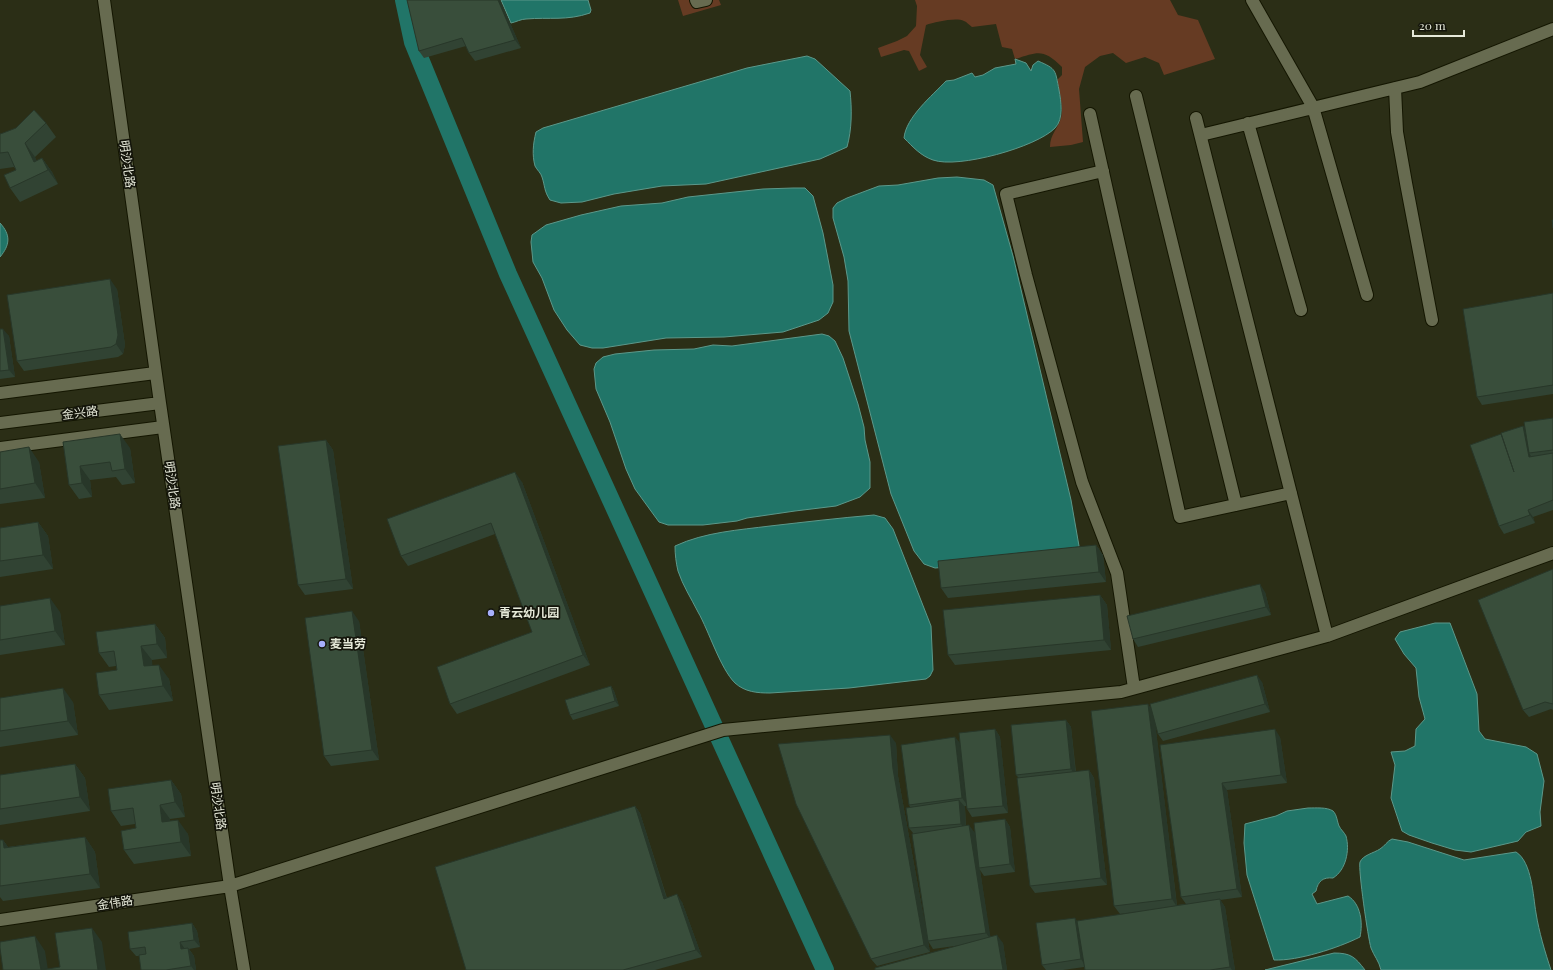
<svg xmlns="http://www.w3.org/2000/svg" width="1553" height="970" viewBox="0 0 1553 970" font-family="'Playfair Display','Noto Sans SC',serif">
	<rect width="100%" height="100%" fill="#2b2e16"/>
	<path fill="#663b23" d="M678,0H719L721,5L683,16Z
		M915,0H1170L1178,15L1198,20L1215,59L1164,75L1159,63L1145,57L1126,63L1113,53L1100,56L1085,67L1079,89L1083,142L1071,145L1050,147C1050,134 1058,129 1061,118C1064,107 1059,92 1057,80L1062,75V67C1043,48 1038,52 1015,59L1012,49L1002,47L996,24L972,27C969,25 967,22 964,21C956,17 935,22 926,25L920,55L927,67L919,71L909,51L904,50L881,57L878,48L897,41L907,36L916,26L917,6Z"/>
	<path fill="#217568" stroke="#5c988a" d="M501,0H588L591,10L590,13C567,21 549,17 526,19C521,19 516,22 511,23Z
		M807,56L815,59L850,91C852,109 852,129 847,147L820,159L706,184L662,186L614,194L582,202L561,203L550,200C544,191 545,186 542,177C541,173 537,170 535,166C532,155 533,144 536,132L543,128L747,68Z
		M1015,59L1026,63L1031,71L1033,65L1038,61C1057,69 1055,70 1059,90C1061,101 1064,119 1055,128C1037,147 958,169 933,160C921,156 913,147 904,138C906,117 932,96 946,81L954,80L972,73L975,77L983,75L995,68L1016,64Z
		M957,177L984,180L993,185L1013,256L1071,500L1079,546L1078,553L1047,559L935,568L924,564L914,551L891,494L849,331L848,281L844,257L833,218V208L837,203L847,198L879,186L898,185L938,178Z
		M793,188H805L813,196L823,233L833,285V302L828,313L819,320L783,332L724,337L666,338L603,348H592L580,345L567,330L554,310L542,278L533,262L531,242L532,235L546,225L581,215L621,206L662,203L688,197L763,189Z
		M0,223C11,235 10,245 0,257Z
		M822,334L829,336L835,341L843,358L858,404L864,427L865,440L870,462V488L860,497L836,506L795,511L747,518L737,521L703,525H668L659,522L635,489L626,469L610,422L596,389L594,369L596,363L603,357L615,354L654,350L694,349L713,345L732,346Z
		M874,515L885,518L893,529L931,626L933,670L930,676L926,679L849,688L770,693C757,693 745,692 735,683C720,668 709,631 698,612C691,598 683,586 678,571C676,563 675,554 675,546C705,532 739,530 770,526C805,522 839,518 874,515Z
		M1435,623H1450L1477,694L1479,731L1485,739L1526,747L1537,754L1544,781L1540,812L1541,826L1526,832L1518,841L1471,852L1455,850L1432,843L1409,835L1402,831L1391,798L1395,765L1391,752L1405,751L1415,746L1416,729L1425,719L1419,697L1416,668L1404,654L1395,639L1400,632Z
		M1308,808C1316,808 1327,807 1333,811C1337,815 1337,821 1339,826C1341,830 1344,832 1346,836C1350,850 1346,870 1333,878C1323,877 1318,881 1316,891L1312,894L1317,904L1348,896C1361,904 1363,923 1360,937C1338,948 1298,961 1274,960L1247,875L1244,843L1245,824L1276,816L1287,811Z
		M1392,839L1408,842L1464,860L1516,852C1532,862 1533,896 1536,913C1539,932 1545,952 1551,970H1381C1379,961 1374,956 1371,948C1368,938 1358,869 1360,862C1363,855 1374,853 1380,849C1385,846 1387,841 1392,839Z
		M1334,953C1351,953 1355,957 1365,970H1265Z"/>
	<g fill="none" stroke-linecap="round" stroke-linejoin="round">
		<path stroke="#217568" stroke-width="18" d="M404,0L413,42L508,274L825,970"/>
		<g stroke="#141601" stroke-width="14">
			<path id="minor" d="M104,0L160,403L230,886L244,970
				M696,0L697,2L706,0
				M1252,0L1313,107L1367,295
				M1395,88L1397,132L1406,183L1432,320
				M1136,96L1236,505
				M1090,114L1180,517L1291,493
				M1196,118L1327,636
				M1248,123L1301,310
				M1201,135L1420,82L1553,29
				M1103,171L1006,194L1026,275L1082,482L1117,573L1134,688
				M0,393L155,373
				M0,423L160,403
				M0,448L163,427
				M0,920L230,886L723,730L1121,692L1327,636L1553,553"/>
		</g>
		<use href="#minor" stroke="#676b50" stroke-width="12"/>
	</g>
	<path fill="#314333" d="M500,0L521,48L475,61L469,53L466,46L424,58L419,51Z
		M46,123L56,137L35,157L36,161L42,158L52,172L58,184L20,202L10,188L16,170L14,167L0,169V134Z
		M117,289L125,345L123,354L118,357L24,371L17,361Z
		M1553,293V394L1482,405L1477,397Z
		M0,329L9,336L15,377L0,379Z
		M1553,418V510L1533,517L1535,523L1504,534L1499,526L1502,436L1523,426L1525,428Z
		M326,440L333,450L353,589L305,595L298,585Z
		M63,442L130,448L135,483L122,485L116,477L90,480L92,497L79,499L69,485Z
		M0,452L39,462L45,498L0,504Z
		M522,482L590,665L457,714L450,704L532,632L495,534L408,566L401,556Z
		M38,522L48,536L53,569L0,577V528Z
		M1096,545L1103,555L1106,582L948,598L941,588Z
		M1553,569V710L1551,709L1529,717L1523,710Z
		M1265,592L1271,615L1138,647L1133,639Z
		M1100,595L1107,605L1111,650L955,665L948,655Z
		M0,606L60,612L65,645L0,655Z
		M359,621L379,760L331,766L324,756Z
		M155,624L165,638L167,658L152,660V665L169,679L173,701L109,710L99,695L117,670L116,666L109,667L99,653Z
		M1262,682L1270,712L1163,741L1158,734L1155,723L1177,905L1186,904L1181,897L1160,745L1280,737L1287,783L1227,790L1242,897L1220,900L1225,907L1235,970H1085L1084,967L1063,970H1046L1042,965L1078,921L1136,912L1120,914L1114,906L1151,707Z
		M611,686L614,691L619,706L573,720L570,715Z
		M0,698L73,702L78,735L0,747Z
		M1066,720L1071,727L1076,772L1089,770L1094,778L1107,885L1035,893L1030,886L1019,778L1016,775Z
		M995,729L1000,737L1008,813L972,817L967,809V806H964L965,807L966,826L975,833L1005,819L1010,827L1015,872L984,876L980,870L990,937L1003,943L1007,970H875L962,945L933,949L928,941L913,833L909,828L910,807L909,805L960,744Z
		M896,743L898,776L930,952L877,966L871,959Z
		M75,764L85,778L90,811L0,825V775Z
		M171,780L181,794L185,817L170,819V821L188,834L191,856L134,864L124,850L136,828L135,824L121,826L111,811Z
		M635,806L640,813L667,898L682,902L702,957L655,970H466Z
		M85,837L95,852L100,888L3,901L0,897V840H3L8,847Z
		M192,923L197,931L200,947L189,949L194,956L196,970H141L139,956H136L130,949Z"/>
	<path fill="#283729" d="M498,0H500L521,48L515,40Z
		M25,143L35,157L42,173L34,162Z
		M42,158L52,172L58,184L48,170Z
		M110,279L117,289L125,345L123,354L116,344Z
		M3,329L9,336L15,377L9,370Z
		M1523,426L1529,433V453L1533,459L1529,457Z
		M120,434L130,448L135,483L125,469Z
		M326,440L333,450L353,589L346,579Z
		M29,447L39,462L45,498L35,483Z
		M80,466L90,480L92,497L82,483Z
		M515,472L522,482L590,665L583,655Z
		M1528,510L1533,517L1535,523L1530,515Z
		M38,522L48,536L53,569L43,555Z
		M1096,545L1103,555L1106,582L1099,572Z
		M1260,584L1265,592L1271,615L1266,607Z
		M1100,595L1107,605L1111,650L1104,640Z
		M50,598L60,612L65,645L55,631Z
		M352,611L359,621L379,760L372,750Z
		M155,624L165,638L167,658L157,644Z
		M141,646L152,660L154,681L144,666Z
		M159,665L169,679L173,701L163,686Z
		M1257,675L1262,682L1270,712L1265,704Z
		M611,686L614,691L619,706L615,701Z
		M63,688L73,702L78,735L68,721Z
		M1148,704L1154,712L1177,907L1172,899Z
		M1066,720L1071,727L1076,777L1071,769Z
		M995,729L1000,737L1008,813L1003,806Z
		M1275,729L1280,737L1287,783L1281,775Z
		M890,735L896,743L898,776L930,952L924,945L893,769Z
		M955,737L961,744L968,806L962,798Z
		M75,764L85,778L90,811L80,797Z
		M1089,770L1094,778L1107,885L1101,878Z
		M171,780L181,794L185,817L175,802Z
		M1222,783L1227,790L1242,897L1237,889Z
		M959,800L965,807L966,832L961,824Z
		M160,805L170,819L173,837L162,822Z
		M635,806L640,813L669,906L664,899Z
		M1005,819L1010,827L1015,872L1010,864Z
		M178,820L188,834L191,856L181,842Z
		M969,825L975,833L979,868L980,870L991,940L986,933Z
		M85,837L95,852L100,888L90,874Z
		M3,840L13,854L4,848Z
		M677,894L682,902L702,957L696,950Z
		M1220,899L1225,907L1235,970H1232L1230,967Z
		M1075,918L1080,925L1086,967L1081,959Z
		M192,923L197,931L200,947L194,940Z
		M92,928L102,942L106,970H98Z
		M997,935L1003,943L1007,970H1003Z
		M35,936L45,951L48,970H41Z
		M180,942L185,949H181Z
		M188,948L194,956L196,970H194L191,966Z"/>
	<path fill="#394e3b" stroke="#283729" d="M407,0H498L515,40L469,53L462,38L419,51Z
		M34,110L46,123L25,143L34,162L42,158L48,170L10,188L4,175L16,170L8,152L0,153V134L3,133L16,128Z
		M1552,220H1553V228Z
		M110,279L118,335L116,344L111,347L17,361L7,295Z
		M1553,293V385L1477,397L1463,309Z
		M0,329H3L9,370L0,371Z
		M1553,418V450L1529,453L1524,422Z
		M1523,426L1529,457L1553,453V500L1528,510L1530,515L1499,526L1470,445L1501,434L1514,472L1501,433Z
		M120,434L125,469L112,471L110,462L80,466L82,483L69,485L63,442Z
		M326,440L346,579L298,585L278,446Z
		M29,447L35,483L0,489V452Z
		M515,472L583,655L450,704L437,667L532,632L491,523L401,556L387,519Z
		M38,522L43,555L0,561V528Z
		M1096,545L1099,572L941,588L938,561Z
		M1553,569V704L1545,702L1523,710L1478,600Z
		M1260,584L1266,607L1133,639L1127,616Z
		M1100,595L1104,640L948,655L943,610Z
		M50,598L55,631L0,640V606Z
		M352,611L372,750L324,756L305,618Z
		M155,624L157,644L141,646L144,666L159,665L163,686L99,695L96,673L117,670L114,651L99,653L96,632Z
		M1257,675L1265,704L1158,734L1150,704Z
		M611,686L615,701L570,715L565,700Z
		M63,688L68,721L0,731V698Z
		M1148,704L1172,899L1114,906L1091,711Z
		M1066,720L1071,769L1016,775L1011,725Z
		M995,729L1003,806L967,809L959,733Z
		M1275,729L1281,775L1222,783L1237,889L1181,897L1160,745Z
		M890,735L893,769L924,945L871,959L796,804L778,744Z
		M955,737L962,798L909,805L901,745Z
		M75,764L80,797L0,809V775Z
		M1089,770L1101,878L1030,886L1017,778Z
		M171,780L175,802L160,805L162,822L178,820L181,842L124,850L121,831L136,828L133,808L111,811L108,789Z
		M959,800L961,824L909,828L906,808Z
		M635,806L664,899L677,894L696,950L623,970H466L435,867Z
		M1005,819L1010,864L979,868L974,823Z
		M969,825L986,933L928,941L912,834Z
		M85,837L90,874L0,886V840H3L4,848Z
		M1220,899L1230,967L1210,970H1085L1077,921Z
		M1075,918L1081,959L1042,965L1036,923Z
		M192,923L194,940L180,942L181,949L188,948L191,966L166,970H141L139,955L146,954L145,947L130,949L128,932Z
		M92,928L98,970H3L0,948V942L35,936L41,970L60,967L55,933Z
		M997,935L1003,970H875V968Z"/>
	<g fill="#a7b0fc" stroke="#14150b" stroke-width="1.5">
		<circle cx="491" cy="613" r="4"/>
		<circle cx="322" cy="644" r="4"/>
	</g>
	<g text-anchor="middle" stroke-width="3.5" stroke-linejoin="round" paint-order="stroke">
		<g font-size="12" fill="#e6e9d9" stroke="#14150b">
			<text transform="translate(127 164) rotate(82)" y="4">明沙北路</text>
			<text transform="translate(80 413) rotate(-7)" y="4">金兴路</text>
			<text transform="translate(172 485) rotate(82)" y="4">明沙北路</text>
			<text transform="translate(218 806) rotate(82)" y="4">明沙北路</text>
			<text transform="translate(115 903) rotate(-9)" y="4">金伟路</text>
		</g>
		<g font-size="12" font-weight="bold" fill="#e6e9d9" stroke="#14150b" text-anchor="start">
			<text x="499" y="617">青云幼儿园</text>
			<text x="330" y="648">麦当劳</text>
		</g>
	</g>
	<path d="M1413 30v6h51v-6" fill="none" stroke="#e6e9d9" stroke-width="2"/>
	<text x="1419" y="30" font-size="12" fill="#e6e9d9" stroke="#14150b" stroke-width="3" paint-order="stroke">20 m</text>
</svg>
